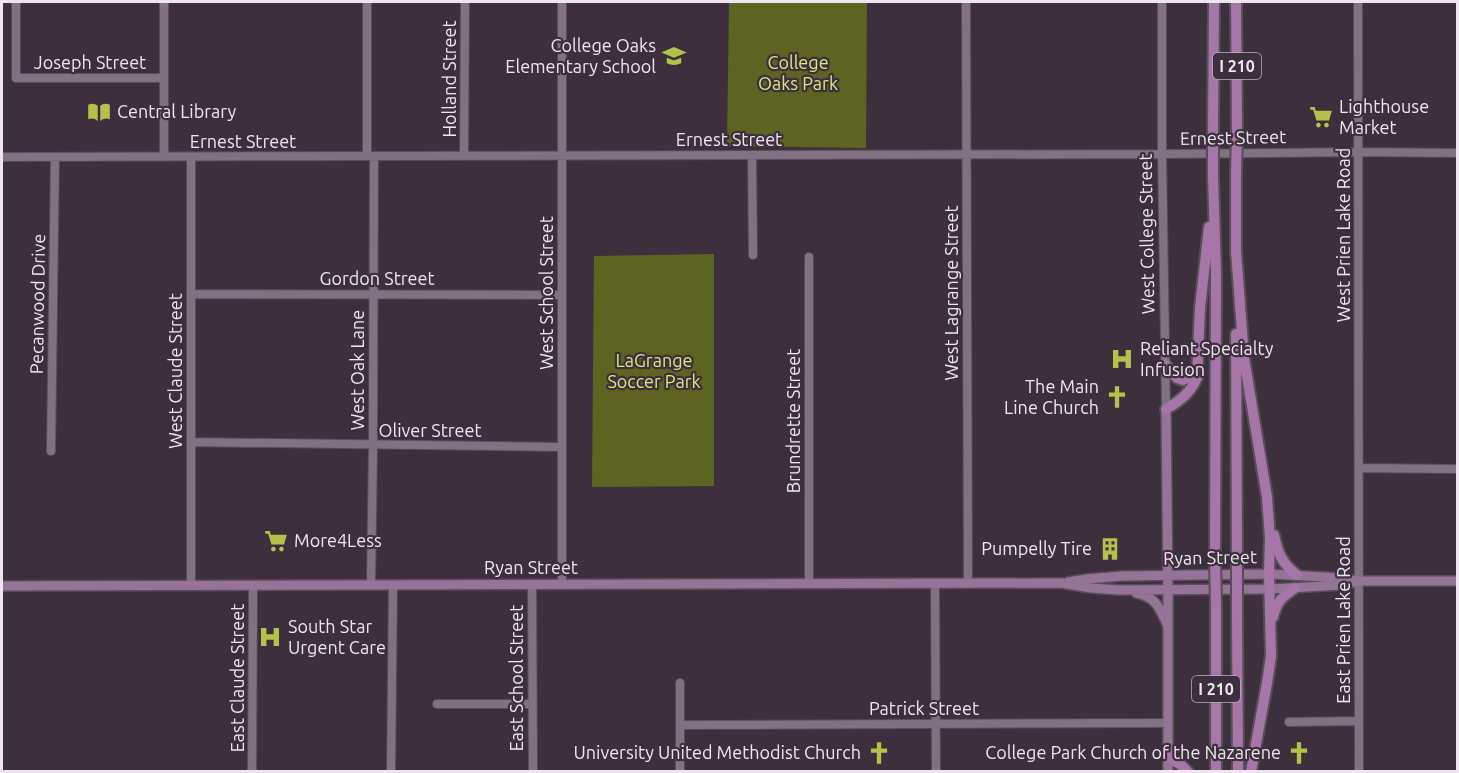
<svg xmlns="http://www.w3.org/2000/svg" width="1459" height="773" viewBox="0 0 1459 773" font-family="Ubuntu,sans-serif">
	<rect width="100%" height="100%" fill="#3c303c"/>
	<path fill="#5c6422" d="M729,2H867L866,148L727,146Z
		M714,254V486L592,487L594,256Z"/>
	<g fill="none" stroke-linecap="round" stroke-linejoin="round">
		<g stroke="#584e58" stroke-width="10">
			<path id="minor" d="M16,2V78H164
				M966,2L968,584
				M1162,2V154L1166,409
				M1358,2L1359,772
				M367,155V2
				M752,155L753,255
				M464,156L465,2
				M2,157L1162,154L1358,152L1458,153
				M164,157V2
				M809,257V584
				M192,294L562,295
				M191,442L561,447
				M51,451L55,157
				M1359,468L1458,469
				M935,584L936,772
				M191,585V157
				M371,585L373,445L374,156
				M532,585L533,772
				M562,585V2
				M680,683V772
				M437,704H532
				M1289,722L1359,721
				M680,725L1168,723
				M252,772L253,585
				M391,772L393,585"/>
		</g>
		<g stroke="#584e58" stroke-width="12">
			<path id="major" d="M1166,409L1168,590V772
				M1068,582L1087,579L1122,576L1269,574L1343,578L1356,581
				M2,586L1061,583L1091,588L1119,590L1270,589L1343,585L1359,581H1458
				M1136,593C1156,597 1159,607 1167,624"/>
		</g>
		<g stroke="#584e58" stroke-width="14">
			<path id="highway" d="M1236,2L1237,131
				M1213,131L1214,2
				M1213,176L1216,274L1215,555
				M1236,251L1244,358L1267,497L1270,538L1269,574L1271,656L1267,683L1251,772
				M1236,255V175
				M1236,334L1237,556
				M1165,364L1177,378L1183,380L1192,376L1196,370
				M1166,409C1180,401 1190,393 1197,378L1200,308L1209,227
				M1274,535C1278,553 1282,564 1297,575
				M1216,607V772
				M1237,613L1238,772
				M1273,617C1277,601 1282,597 1295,588
				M1168,757L1181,765L1188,772"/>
		</g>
		<use href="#minor" stroke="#807280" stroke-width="8"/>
		<use href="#major" stroke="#967497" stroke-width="9"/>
		<use href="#highway" stroke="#a576a7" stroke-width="10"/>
		<g stroke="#584e58" stroke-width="14" stroke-linecap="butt">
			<path id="highway-bridge" d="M1213,131V176
				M1236,175L1237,131
				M1215,555L1216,607
				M1237,613V556"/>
		</g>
		<use href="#highway-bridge" stroke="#a576a7" stroke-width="10"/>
	</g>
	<defs>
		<g id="school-bare" transform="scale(1.8)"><path d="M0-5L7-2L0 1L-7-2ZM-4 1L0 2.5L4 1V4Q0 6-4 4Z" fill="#b3c24b" stroke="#3c303c" stroke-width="2.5" paint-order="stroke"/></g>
		<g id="library-bare" transform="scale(1.8)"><path d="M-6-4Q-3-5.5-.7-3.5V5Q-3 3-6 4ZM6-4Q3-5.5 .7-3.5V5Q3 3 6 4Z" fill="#b3c24b" stroke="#3c303c" stroke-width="2.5" paint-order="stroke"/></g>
		<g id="supermarket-bare" transform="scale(1.8)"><path d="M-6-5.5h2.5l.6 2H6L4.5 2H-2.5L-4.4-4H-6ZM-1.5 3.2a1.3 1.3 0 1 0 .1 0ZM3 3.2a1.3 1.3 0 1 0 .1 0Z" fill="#b3c24b" stroke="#3c303c" stroke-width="2.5" paint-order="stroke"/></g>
		<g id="hospital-bare" transform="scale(1.8)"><path d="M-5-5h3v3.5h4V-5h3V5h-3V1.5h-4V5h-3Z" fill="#b3c24b" stroke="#3c303c" stroke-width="2.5" paint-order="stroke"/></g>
		<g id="church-bare" transform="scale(1.8)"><path d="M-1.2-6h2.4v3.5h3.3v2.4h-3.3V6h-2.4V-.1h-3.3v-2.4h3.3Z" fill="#b3c24b" stroke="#3c303c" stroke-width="2.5" paint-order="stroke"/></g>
		<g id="building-bare" transform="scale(1.8)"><path d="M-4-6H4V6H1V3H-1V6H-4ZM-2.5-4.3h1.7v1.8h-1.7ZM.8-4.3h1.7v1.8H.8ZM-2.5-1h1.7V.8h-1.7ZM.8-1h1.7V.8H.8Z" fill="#b3c24b" stroke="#3c303c" stroke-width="2.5" paint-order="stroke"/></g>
	</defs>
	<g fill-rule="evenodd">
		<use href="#school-bare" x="674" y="56"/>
		<use href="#library-bare" x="99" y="112"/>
		<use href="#supermarket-bare" x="1321" y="117"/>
		<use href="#hospital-bare" x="1122" y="359"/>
		<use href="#church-bare" x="1117" y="397"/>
		<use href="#supermarket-bare" x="276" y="541"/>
		<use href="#building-bare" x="1110" y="549"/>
		<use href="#hospital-bare" x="270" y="637"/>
		<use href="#church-bare" x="879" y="753"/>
		<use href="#church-bare" x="1299" y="753"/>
	</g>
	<g text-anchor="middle" stroke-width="4.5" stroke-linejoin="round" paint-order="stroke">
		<g fill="#3c303c" stroke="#b9afb9" stroke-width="1.5">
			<rect x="1213" y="53" width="48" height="26" rx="4.5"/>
			<rect x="1192" y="676" width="48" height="26" rx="4.5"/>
		</g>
		<g font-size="16" font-weight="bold" fill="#eee6ee">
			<text x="1237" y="72">I 210</text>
			<text x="1216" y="695">I 210</text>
		</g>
		<g font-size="18" fill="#eee6ee" stroke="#3c303c" text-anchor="end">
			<text x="656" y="52">College Oaks<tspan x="656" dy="21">Elementary School</tspan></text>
			<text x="1339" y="113" text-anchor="start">Lighthouse<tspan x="1339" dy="21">Market</tspan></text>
			<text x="117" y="118" text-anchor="start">Central Library</text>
			<text x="1140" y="355" text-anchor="start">Reliant Specialty<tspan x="1140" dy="21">Infusion</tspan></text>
			<text x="1099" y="393">The Main<tspan x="1099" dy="21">Line Church</tspan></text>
			<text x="294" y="547" text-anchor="start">More4Less</text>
			<text x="1092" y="555">Pumpelly Tire</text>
			<text x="288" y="633" text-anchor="start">South Star<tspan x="288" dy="21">Urgent Care</tspan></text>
			<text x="861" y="759">University United Methodist Church</text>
			<text x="1281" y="759">College Park Church of the Nazarene</text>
		</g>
		<g font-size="18" fill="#eee6ee" stroke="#3c303c">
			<text x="90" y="69">Joseph Street</text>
			<text transform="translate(450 79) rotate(-90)" y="6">Holland Street</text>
			<text transform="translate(1233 138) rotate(-1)" y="6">Ernest Street</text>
			<text x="729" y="146">Ernest Street</text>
			<text x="243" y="148">Ernest Street</text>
			<text transform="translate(1147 234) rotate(-91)" y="6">West College Street</text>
			<text transform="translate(1344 235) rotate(-90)" y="6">West Prien Lake Road</text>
			<text x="377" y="285">Gordon Street</text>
			<text transform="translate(547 293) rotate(-90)" y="6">West School Street</text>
			<text transform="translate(952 293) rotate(-90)" y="6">West Lagrange Street</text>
			<text transform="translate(38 304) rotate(-89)" y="6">Pecanwood Drive</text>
			<text transform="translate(358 370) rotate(-90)" y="6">West Oak Lane</text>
			<text transform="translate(176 371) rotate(-90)" y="6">West Claude Street</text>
			<text transform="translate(794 421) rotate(-90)" y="6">Brundrette Street</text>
			<text x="430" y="437">Oliver Street</text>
			<text transform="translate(1210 558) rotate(-1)" y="6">Ryan Street</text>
			<text x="531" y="574">Ryan Street</text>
			<text transform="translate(1344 620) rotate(-90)" y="6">East Prien Lake Road</text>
			<text transform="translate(238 678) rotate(-90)" y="6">East Claude Street</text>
			<text transform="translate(517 678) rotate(-90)" y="6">East School Street</text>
			<text x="924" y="715">Patrick Street</text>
		</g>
		<g font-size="18" fill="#d9e980" stroke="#3c303c">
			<text x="798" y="69">College<tspan x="798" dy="21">Oaks Park</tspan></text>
			<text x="654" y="367">LaGrange<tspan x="654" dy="21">Soccer Park</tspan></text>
		</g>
	</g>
	<rect width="1459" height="773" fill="none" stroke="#eee6ee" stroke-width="6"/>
</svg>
